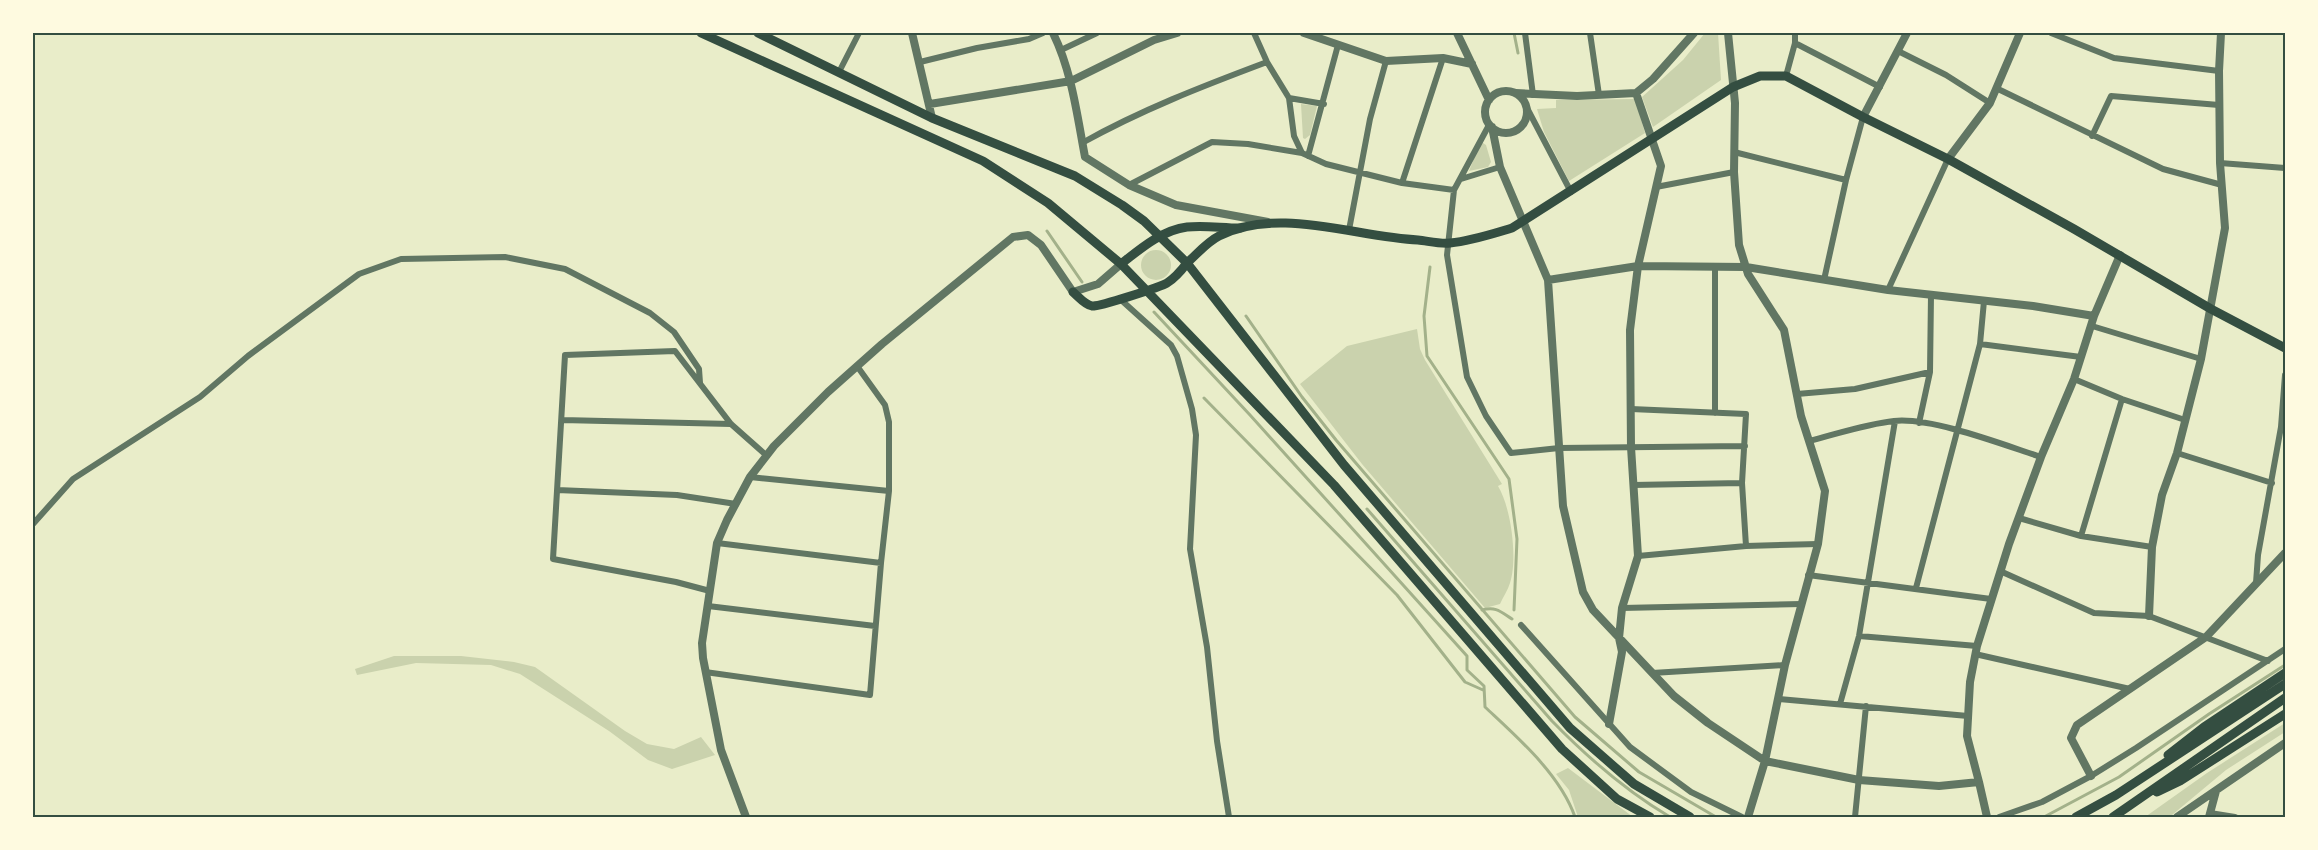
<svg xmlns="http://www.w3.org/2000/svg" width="2318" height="850" viewBox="0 0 2318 850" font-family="'Noto Sans',sans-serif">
	<rect width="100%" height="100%" fill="#e9edc9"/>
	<path fill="#cad2ad" d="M1705,33H1718L1721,80L1653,127L1642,97L1683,60Z
		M1635,99L1645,133L1569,181L1544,132L1537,109L1556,108V100Z
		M1301,104L1317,106L1310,135L1305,139L1303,138Z
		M1483,143L1486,145L1491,162L1488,167L1469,171L1480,144Z
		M1141 265a15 15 0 1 1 30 0a15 15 0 1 1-30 0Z
		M1417,329L1420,349L1425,360L1502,484L1498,486C1511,507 1518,559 1510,583C1508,590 1503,597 1500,604L1485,608L1362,464L1300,384L1347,346Z
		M394,656H461L514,662L535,667L625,731L647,744L674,749L701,737L715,755L672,769L648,760L609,731L520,674L491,665L416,663L357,675L355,669Z
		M2285,723V732L2226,770L2172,815L2145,817L2207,773Z
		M1568,768L1633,817H1578L1569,790L1556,774Z"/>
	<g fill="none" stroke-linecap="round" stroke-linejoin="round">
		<path stroke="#a3b18a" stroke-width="3" d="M1514,33L1518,53
			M1047,231L1082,282
			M1430,267L1424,316L1427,356L1509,479L1517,539L1514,610
			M1154,312L1250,415L1467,656V670L1484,686L1485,707C1517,737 1560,774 1575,817
			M1246,316L1302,397L1336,440L1575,717L1639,772L1716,817
			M1204,398L1397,595L1465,682L1483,690
			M1367,509L1552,721C1588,758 1626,791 1670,817
			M1482,610C1496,606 1501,612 1512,619
			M2044,817L2119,777L2209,714L2285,665"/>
		<path stroke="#617663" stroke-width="6" d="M1254,33L1267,62L1289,98L1294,136L1302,153
			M1525,33L1533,95
			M1590,33L1599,95
			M2051,33L2114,58L2219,71
			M1795,43L1880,87
			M1061,50L1097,33
			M1898,51L1946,75L1990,103
			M920,62L977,48L1029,39L1043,33
			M839,72L859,33
			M1786,76L1795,43V33
			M1996,88L2163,169L2222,185
			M1289,98L1324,104
			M1527,108L1571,192
			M1489,125L1454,190L1447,255L1467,377L1486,416L1511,453L1559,448L1745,446
			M2092,136L2111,96L2219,105
			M1082,143C1141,110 1203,86 1267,62
			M1734,152L1846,180
			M1308,156L1338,45
			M2220,163L2285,168
			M1461,179L1500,167
			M1402,183L1443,58
			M1129,185L1212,142L1248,144L1302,153L1326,164L1402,183L1454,190
			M1656,187L1734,172
			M1349,230L1370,119L1386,61
			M1824,280L1846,180L1863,117
			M1888,290L1948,159
			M1120,299L1171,345L1177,356L1192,409L1196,435L1190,549L1207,647L1217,741L1229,817
			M2092,326L2201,359
			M1980,344L2081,357
			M2074,379L2122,399L2185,420
			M1797,394L1855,389L1930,372
			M1631,409L1746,414L1742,483L1746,546
			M1715,413V267
			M562,420L731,424
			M1919,423L1930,372L1931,295
			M1809,441C1837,434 1866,424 1894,421C1932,417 2004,445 2041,457
			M2177,453L2272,483
			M750,477L889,491
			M1633,485L1742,483
			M557,490L677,495L736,504
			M2019,518L2081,536L2152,547
			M33,524L73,479L200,397L248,356L359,274L401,259L505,257L565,269L650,313L674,332L699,369L700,383
			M2081,536L2122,399
			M717,543L881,563
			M1638,556L1746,546L1818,544
			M2000,571L2094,613L2149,616L2268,661
			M1808,575L1991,599
			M2256,583L2258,555L2281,427L2285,375
			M1916,588L1980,344L1984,301
			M710,591L676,582L553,559L565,355L675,351L731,424L767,456
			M708,606L875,626
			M1622,608L1801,604
			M1521,625L1630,747L1691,792L1742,817
			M1859,636L1977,646
			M1975,654L2130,689
			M705,672L870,695L881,563L889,491V422L885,405L857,366
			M1652,673L1785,665
			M1779,699L1968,716
			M1840,704L1859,636L1895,421
			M2210,813L2235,817
			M1855,817L1866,706
			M1999,817L2042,802L2091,776L2136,748L2285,649"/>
		<path stroke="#617663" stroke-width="8" d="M912,33L932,118
			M1053,33C1072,72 1077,115 1085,157L1129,185L1176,205L1268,222
			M1304,33L1386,61L1443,58L1472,64
			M1457,33L1489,100
			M1728,33L1735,103L1734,172L1739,245L1748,274L1784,330L1801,416L1825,491L1818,544L1785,665L1765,761L1748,817
			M1485 112a21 21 0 1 1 42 0a21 21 0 1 1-42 0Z
			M1516,93L1577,96L1636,93L1653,79L1694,33
			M930,104L1071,81L1154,40L1177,33
			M1863,117L1907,33
			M1492,127L1500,167L1548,280L1563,506L1583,592L1593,610L1674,696L1708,723L1765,761L1859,780L1939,786L1979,782L1987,817
			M1948,159L1990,103L2020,33
			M1548,280L1638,266L1746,267L1888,290L2033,306L2094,316
			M2149,616L2152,547L2162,495L2177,453L2201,359L2225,228L2220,163L2219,71L2221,33
			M1609,724L1622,652L1619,638L1622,608L1638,556L1631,447L1630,330L1638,266L1661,166L1636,93
			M2091,776L2071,738L2077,725L2206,637L2285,553
			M1979,782L1967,736L1970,682L1977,646L2009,544L2041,457L2074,379L2094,316L2120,255
			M746,817L721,750L703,658L702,643L717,543L727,520L750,477L774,446L828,392L882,344L1013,237L1028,235L1041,245L1073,292L1098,284L1121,264
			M2177,817L2285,743
			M2209,817L2216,791"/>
		<path stroke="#344e41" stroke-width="9" d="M1187,263C1197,254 1207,242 1219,236C1277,206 1356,237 1418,240C1428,241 1439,244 1450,243C1471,241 1492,234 1512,228L1733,87L1760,76H1786L1863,117L1948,159L2074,229L2211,309L2285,348"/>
		<path stroke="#344e41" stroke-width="9" d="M701,33L983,161L1048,203L1121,264L1334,485L1562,749L1617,799L1650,817
			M758,33L932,118L1075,176L1122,205L1144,221L1187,263L1344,465L1570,728L1634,784L1690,817
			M1121,264C1140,249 1162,230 1187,227C1204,225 1222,228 1240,228
			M1073,292C1079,297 1084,304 1092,306C1098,307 1161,287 1167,283C1175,278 1181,271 1187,263
			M2168,755L2204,727L2285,673
			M2157,792L2180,781L2285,714
			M2076,817L2116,795L2285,684
			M2113,817L2285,698"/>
	</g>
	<rect width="2318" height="850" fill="none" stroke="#fefae0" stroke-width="69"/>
	<rect x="34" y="34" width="2250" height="782" fill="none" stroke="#344e41" stroke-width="2"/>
</svg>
